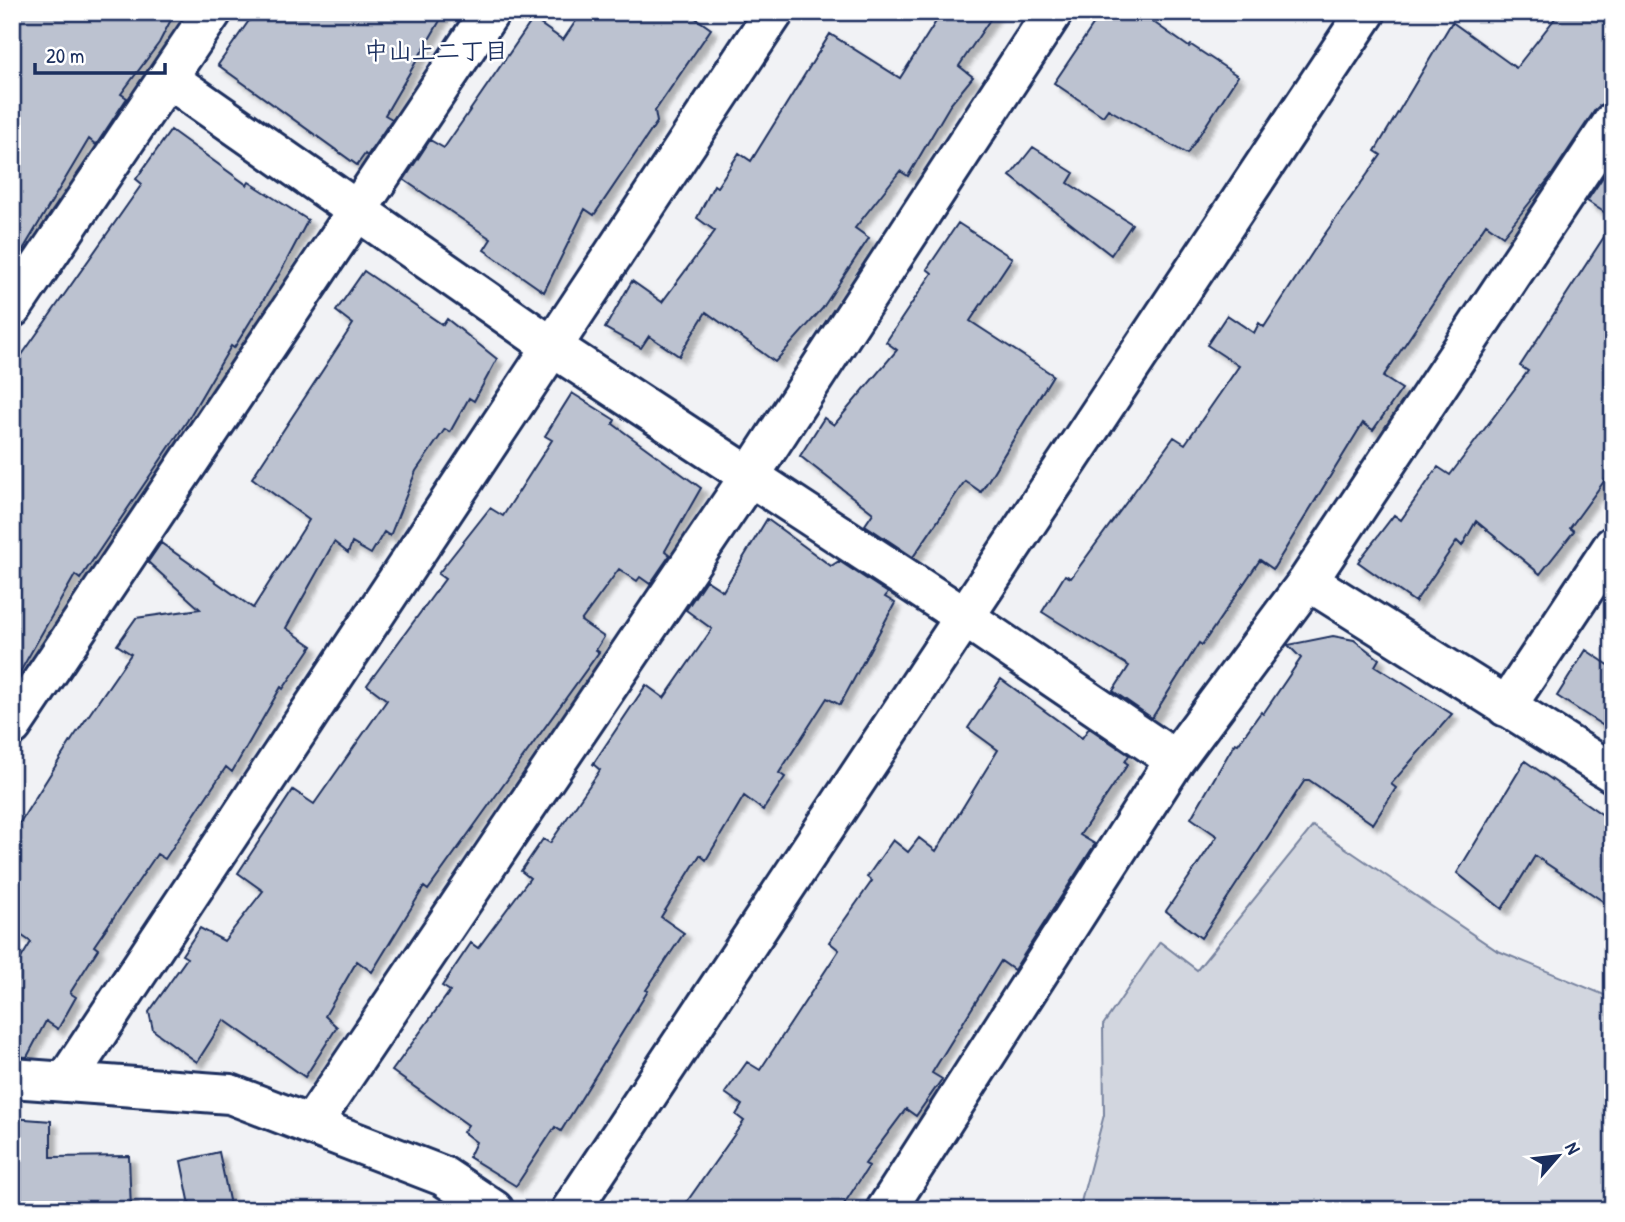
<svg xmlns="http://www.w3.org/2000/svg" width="1625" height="1222" viewBox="0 0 1625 1222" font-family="'Patrick Hand','Klee One',sans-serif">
	<defs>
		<filter id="shadow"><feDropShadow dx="6" dy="6" stdDeviation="2" flood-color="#0004"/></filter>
	</defs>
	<rect width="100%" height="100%" fill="#f1f2f5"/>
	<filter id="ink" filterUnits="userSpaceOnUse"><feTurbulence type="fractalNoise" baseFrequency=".0143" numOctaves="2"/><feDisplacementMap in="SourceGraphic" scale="14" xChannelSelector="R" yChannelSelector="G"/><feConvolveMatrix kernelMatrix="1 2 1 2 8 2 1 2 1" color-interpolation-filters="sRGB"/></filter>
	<g filter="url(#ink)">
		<path fill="#d2d6df" stroke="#76829e" stroke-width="2" d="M1313,826L1496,950L1607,996L1613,1002V1210H1070L1081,1202L1104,1115L1103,1025L1160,942L1197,970Z"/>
		<path fill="#bcc2d0" stroke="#1b2f5e" stroke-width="2" filter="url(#shadow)" d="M12,12H175L159,43L121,94L127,98L96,145L89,139L12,268Z
			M255,12H445L385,115L392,119L367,156L365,154L357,165L218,65Z
			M582,12H687L711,29L655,111L657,122L594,215L585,209L544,292L484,250L491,239L404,180L430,140L444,148L533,19L563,40Z
			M942,12H995L959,66L973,77L950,105L908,176L900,171L855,228L869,238L822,309L775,362L706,312L679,356L649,336L641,348L605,328L632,281L662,302L715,231L697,218L714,185L717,187L739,153L751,161L830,34L900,78Z
			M1102,12H1139L1189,47L1191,45L1238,76L1187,154L1108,109L1103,116L1054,83Z
			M1560,12H1599L1613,21V100L1603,103L1595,110L1551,176L1503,236L1486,224L1383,377L1402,389L1373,430L1363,423L1273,569L1260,560L1202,645L1199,643L1152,718L1113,691L1129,666L1042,612L1065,575L1071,578L1174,437L1185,444L1239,366L1207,345L1227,315L1254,333L1259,323L1264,327L1322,238L1381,155L1375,151L1452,22L1516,68Z
			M171,130L247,185L249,182L308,220L280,273L234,348L231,346L187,421L80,579L75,575L12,686V369L142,184L136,179Z
			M1033,147L1074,173L1068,183L1132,224L1111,255L1010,176Z
			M1613,162V218L1587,201Z
			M958,223L1012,258L970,321L1053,375L981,492L965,481L913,557L865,525L873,513L800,456L824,418L834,425L897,350L886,342L932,273L927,269Z
			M1613,223V469L1570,528L1574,531L1540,574L1476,521L1462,546L1457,541L1415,602L1358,562L1394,515L1401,520L1438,467L1450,475L1528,371L1520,366Z
			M364,271L443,325L447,319L497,359L474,401L469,398L450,432L445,429L416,471L390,536L384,532L371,554L352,543L348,553L334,542L286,628L312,646L283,689L281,687L232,772L226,767L165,859L157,854L94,946L98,949L70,993L76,997L58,1029L46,1021L27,1057L12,1056V973L31,942L12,929V835L73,738L131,654L117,645L136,618L200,609L148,562L161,543L253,608L309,520L252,478L353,324L336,311Z
			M572,393L615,420L613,424L701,488L665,551L670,555L650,584L640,577L637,581L619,569L581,621L604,637L596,650L599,652L428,890L424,887L372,972L357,961L325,1016L337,1027L305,1077L224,1020L197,1062L153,1030L149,1012L187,958L182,955L200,928L224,941L263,891L238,873L293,790L314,804L387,700L367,685L445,579L438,574L490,508L503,516L552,440L545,436Z
			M767,519L831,566L839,561L888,593L885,597L895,603L840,705L827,698L779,773L785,777L763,810L744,796L706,860L700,855L661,917L684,933L646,990L648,991L561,1131L555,1127L516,1186L469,1157L476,1142L463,1132L468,1125L392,1071L450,991L442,986L471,943L478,948L530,878L521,871L543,839L550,843L600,770L593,764L646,685L664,698L712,629L686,610L706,580L723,591Z
			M1333,636L1354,640L1379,659L1375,666L1452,714L1391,784L1396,788L1373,824L1309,780H1305L1201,938L1166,911L1217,836L1191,818L1235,743L1238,744L1261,712L1263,714L1301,658L1288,645Z
			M1586,650L1613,668V732L1557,696Z
			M1001,679L1082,738L1089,728L1129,755L1125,762L1128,764L1080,835L1095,844L1014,970L1001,961L932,1073L942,1079L916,1116L906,1109L865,1164L869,1166L840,1210H681L744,1121L736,1115L742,1105L725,1093L747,1062L760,1070L839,950L829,942L872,881L867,877L893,840L908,852L919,838L936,851L998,750L968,728Z
			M1525,761L1613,822V908L1535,856L1502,909L1457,873Z
			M12,1118L51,1121V1157L129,1156L131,1210H12Z
			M219,1152L231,1210H191L181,1161Z"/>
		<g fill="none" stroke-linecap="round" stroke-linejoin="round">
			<g stroke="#1b2f5e" stroke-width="44">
				<path id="street" d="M169,79L551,346L966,618L1175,760
					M12,308L212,12
					M1308,581L1613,773
					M1506,707L1613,546
					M12,726L490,12
					M12,1078L230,1094L443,1176L494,1210
					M65,1082L774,12
					M311,1125L749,477L1053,12
					M886,1210L1175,760L1308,581L1613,122"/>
			</g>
			<g stroke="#1b2f5e" stroke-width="44">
				<path id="secondary" d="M571,1210L1366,12"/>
			</g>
			<use href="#street" stroke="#fff" stroke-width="38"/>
			<use href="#secondary" stroke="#fff" stroke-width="38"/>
		</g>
	</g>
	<g text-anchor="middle" stroke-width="5" stroke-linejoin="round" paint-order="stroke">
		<g font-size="24" font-weight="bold" fill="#1b2f5e" stroke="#fff">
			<text x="436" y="59">中山上二丁目</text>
		</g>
	</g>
	<rect width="1625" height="1222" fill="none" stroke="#fff" stroke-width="42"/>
	<rect x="21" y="21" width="1583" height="1180" fill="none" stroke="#1b2f5e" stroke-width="2.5" filter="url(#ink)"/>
	<g transform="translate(1558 1156) rotate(62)" stroke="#ffffff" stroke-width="5" paint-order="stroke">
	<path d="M0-5L12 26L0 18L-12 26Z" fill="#1b2f5e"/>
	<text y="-10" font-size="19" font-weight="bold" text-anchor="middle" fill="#1b2f5e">N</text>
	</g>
	<path d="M35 63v10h130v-10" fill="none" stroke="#1b2f5e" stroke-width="3.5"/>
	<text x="46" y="63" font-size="21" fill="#1b2f5e" stroke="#ffffff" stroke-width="5" paint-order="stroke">20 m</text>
</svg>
